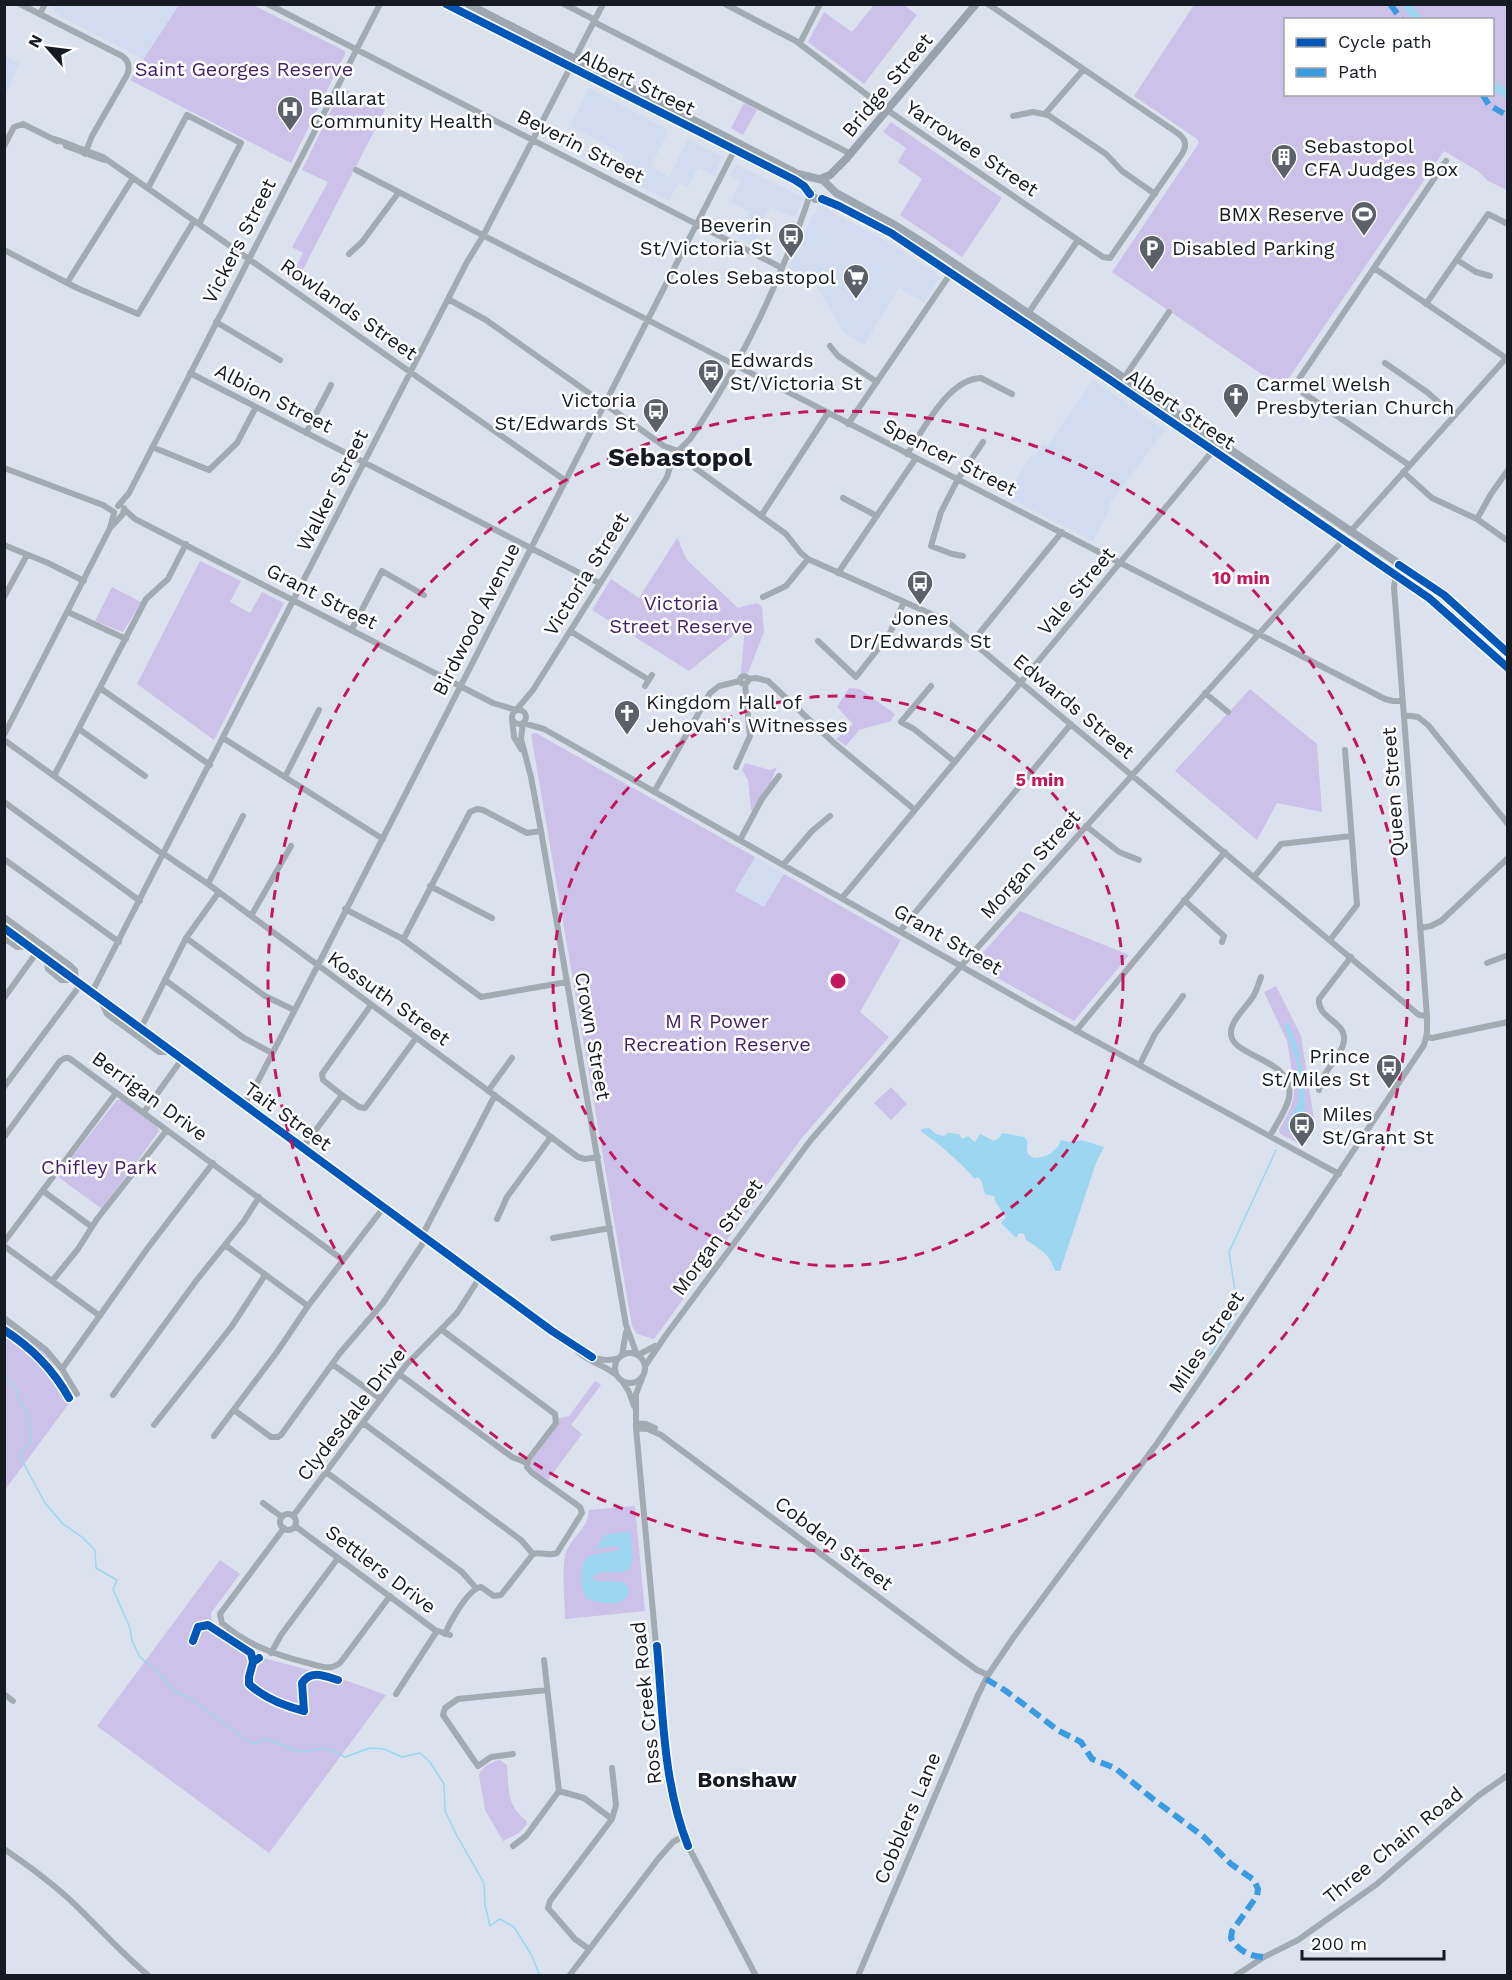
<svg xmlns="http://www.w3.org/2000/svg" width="1512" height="1980" viewBox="0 0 1512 1980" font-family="'Work Sans',sans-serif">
	<rect width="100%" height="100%" fill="#dbe2ee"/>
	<path fill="#d1dcf1" d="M54,4L179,5L145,60L60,16L54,11Z
		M5,55L19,63L5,98Z
		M589,88L669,130L651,166L669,177L688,139L723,157L714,176L698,168L688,187L678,183L669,201L615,174L625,155L570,126Z
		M736,164L804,198L795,218L770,207L761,225L763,226L753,245L737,237L750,212L730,202L741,181L730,175Z
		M819,205L895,246L940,277L923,302L899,288L864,345L843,332L815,283L789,269L801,238Z
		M1093,380L1165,430L1110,503L1108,513L1093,541L1005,496L1031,456L1034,458L1043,444L1047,446Z
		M755,857L784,874L765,908L735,891Z"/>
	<path fill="#ccc1e8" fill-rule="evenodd" d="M179,5H253L345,51V54L291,163L130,80Z
		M874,5H904L917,15L864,84L808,42L824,12L852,32Z
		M1194,5H1507V190L1488,181L1478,171L1444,151L1282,388L1112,272L1199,143L1197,139L1134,96ZM1286,20H1492V94H1286Z
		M342,88L385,110L296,283L290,279L303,253L292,247L328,182L302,170Z
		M744,103L757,110L743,135L731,128Z
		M891,122L1002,198L962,257L900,215L922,179L898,162L906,148L883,132Z
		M677,538L681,544L680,545L687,560L738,608L757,603L762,607L764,632L748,673H741L745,626L689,671L592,610L611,579L639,598Z
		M200,561L241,581L230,602L250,613L262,592L284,603L214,740L137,684Z
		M112,587L141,602L123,632L95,621Z
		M849,688L860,689L895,714L891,721L859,730L846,746L836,739L853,724L837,707Z
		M1250,689L1317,744L1322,812L1277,803L1257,840L1175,771Z
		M536,733L755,857L735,891L764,907L784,874L901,940L860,1012L889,1037L801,1139L654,1339L637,1334L632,1326L531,734Z
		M745,763L770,770L777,767L771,782L753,811L751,810L748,780L742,770Z
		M1020,911L1129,955L1074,1021L973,964Z
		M1276,986L1301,1036L1315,1126L1302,1145L1280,1134L1279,1130C1289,1111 1301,1094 1289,1073L1292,1072L1287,1041L1264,992Z
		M891,1087L907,1104L891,1120L874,1103Z
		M117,1100H122L156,1125L159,1131L102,1209L57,1176Z
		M5,1322L45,1352L73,1394V1398L5,1490Z
		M595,1381L601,1385L571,1425L582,1434L548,1480L532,1469L530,1463L558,1425L559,1418L569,1416Z
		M635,1506L645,1611L565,1619C565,1602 561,1567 566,1552C572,1537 589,1527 589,1510Z
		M220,1560L240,1574L211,1613L213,1626L235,1642L267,1659L342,1679L386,1695L269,1853L97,1726Z
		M500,1760L507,1765C509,1788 506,1805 526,1820L527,1824L519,1833L503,1841L485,1810L479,1775C481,1768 492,1761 500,1760Z"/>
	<path fill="#9cd6f0" d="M1286,1023H1289L1298,1049L1303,1075L1305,1110L1295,1132L1290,1133C1281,1120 1297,1113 1298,1100C1301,1075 1295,1050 1284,1027Z
		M929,1128L936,1134L944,1136L947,1133L959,1134L962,1139L968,1136L975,1142L980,1134L994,1141L1000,1137L1002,1133L1024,1137L1027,1141C1028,1144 1027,1147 1027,1151C1031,1166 1058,1154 1061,1140L1070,1142L1082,1140L1104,1147L1096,1163L1060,1271H1055C1050,1254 1041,1250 1026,1240L1024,1234L1019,1233L1016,1238L1001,1223L1006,1217L996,1203L994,1196L985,1194C983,1187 983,1182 978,1177L974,1179C970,1170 930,1136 921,1132V1129Z
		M630,1532C642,1597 608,1559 592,1578L596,1581L623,1582L629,1589C628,1610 600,1603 587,1599C580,1589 580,1572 584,1561L591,1555L620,1550L617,1546L603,1548L599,1547C601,1530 616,1534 630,1532Z"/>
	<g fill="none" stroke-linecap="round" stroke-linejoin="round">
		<path stroke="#9cd6f0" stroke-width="1.5" d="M1210,1355L1238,1310L1229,1252L1276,1150
			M4,1376L16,1388L17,1396L28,1416L31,1441L19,1455L45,1503L63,1524L82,1537L95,1550L96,1568L117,1580L113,1589L130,1628L132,1641L140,1657L161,1675L174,1691L188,1697L252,1744L266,1739L301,1752L326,1748L345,1757L370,1748L384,1749L402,1757L420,1753L430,1762L444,1784L445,1811L457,1836L484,1883L485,1905L490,1926L500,1919L514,1927L531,1954L540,1976
			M594,1548L600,1546"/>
		<path stroke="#9cd6f0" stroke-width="8" d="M1405,4L1419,20
			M1492,85L1508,95"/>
		<path stroke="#a2abb2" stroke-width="6" d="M20,4L122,56C129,61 130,68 127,75L92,136L85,154
			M268,4L782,268
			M564,4L595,20
			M725,4L796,41L887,110L1103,257L1110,258L1182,154C1188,144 1185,138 1176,132L988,4
			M40,14L45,4
			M594,22L851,154
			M800,43L820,4
			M1045,114L1083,70
			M1013,116L1033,112L1048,115L1106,154L1122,171L1155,194
			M23,124L57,141
			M55,139L103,157L566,481
			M4,146L14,127L23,124
			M66,146L104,160
			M356,170L1385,699L1393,701H1402
			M148,188L187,115L241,143L199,224
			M4,250L77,288L138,314L194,221
			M349,254L362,242L399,192
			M1457,260L1476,272L1490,276
			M1374,268L1506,358
			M67,283L133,178
			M448,299L486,320L664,446L678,451
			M1426,304L1488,214L1508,224
			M1023,321L1078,240
			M216,322L280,360
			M830,346L838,356L877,382
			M1385,363L1427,392L1454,416
			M190,373L599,583
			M1124,378L1169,312
			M848,424L953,270
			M306,433L331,385
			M152,447L209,470L237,443L256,407
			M678,451L690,439L697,429C732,375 760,323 784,263C794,240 803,217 810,194
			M907,454C924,429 948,379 981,378L1012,394
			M673,459L675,463L681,464L685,461L686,456
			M1409,465L1299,390L1295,385L1446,161
			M4,468L103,505L114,512
			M1403,472L1432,498L1477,519L1508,541
			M843,498L877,516
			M118,506L129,493L380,4
			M124,509L135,519L493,703L516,710
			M761,516L828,413
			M1477,519L1491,494L1508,470
			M112,526L123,514L124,508
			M1350,532L1508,356
			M4,545L48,563L84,581
			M963,556L952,554L931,546L941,512L958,479L983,442
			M838,573L916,458
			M4,597L27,555
			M763,597L786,586L808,559
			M68,612L126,639
			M352,629L382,571L424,595
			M570,631L649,680
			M818,641L856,677L889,635L904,602
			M973,641L1062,532
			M740 680a4 4 0 1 1 8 0a4 4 0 1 1-8 0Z
			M748,679L756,678L768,681L834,743L915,810
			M645,686L652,675
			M931,686L901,722L914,729L955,762
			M100,688L210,765
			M1205,693L1228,712
			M517,709L533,690L667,477L674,454L682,451L695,468L786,534L801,553L808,559L947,621L1419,1015L1427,1016
			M512 717a7 7 0 1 1 14 0a7 7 0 1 1-14 0Z
			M1404,715L1418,717L1428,725L1508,824
			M512,719L514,737L521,749
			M523,723L544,729L1033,1007L1339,1174
			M523,723L521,739L531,777L541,831L626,1325L637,1355
			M79,729L145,776
			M4,735L110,528L114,513
			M223,738L383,839
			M4,740L164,855
			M736,767L750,736L745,684
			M54,776L146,599L168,579L186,544
			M285,777L319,710
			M654,792L710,693L719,686L740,681
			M4,802L140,901
			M1086,826L1119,852L1139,860
			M740,840L762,799L779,776
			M164,854L208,884L578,1157L585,1159L598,1157
			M4,859L119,942
			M783,865L812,831L830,816
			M1254,877L1281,844L1351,836
			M208,884L243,816
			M430,886L492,918
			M842,898L1215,448
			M1184,900L1224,936L1222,942
			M345,909L401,938L481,997L567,982
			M251,916L291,846
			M4,917L71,966L75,970L76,980
			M4,928L552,1331C571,1343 594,1367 619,1358
			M1420,928L1431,926L1441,921L1508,858
			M900,931L1071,724
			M4,938L17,947L29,946
			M186,938L265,996L294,1010
			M403,940L470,812L477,809L483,810L527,833L541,831
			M1330,940L1357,905L1345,750
			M46,958L48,969L61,980H75
			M1487,963L1508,955
			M1261,977C1259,983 1257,989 1254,995C1248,1006 1230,1020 1231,1034C1232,1058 1296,1058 1289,1098C1286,1111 1276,1124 1270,1136
			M165,980L244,1038L272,1053
			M92,992L467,262L483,236L603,4
			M99,997L107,1014L159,1052H174
			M4,998L37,952
			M141,1028L186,938L219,892
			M1076,1031L1225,852
			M1426,1037L1432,1038L1508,1022
			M1140,1064L1155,1034L1183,996
			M4,1087L81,984
			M1319,1090C1322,1070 1343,1056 1344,1040C1346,1021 1317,1019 1319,999L1351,957
			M488,1091L512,1058
			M342,1095L359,1107L365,1108L416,1038
			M244,1104L255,1087L318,965L735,149
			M144,1112L182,1059
			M4,1137L60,1061L65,1058H69L343,1260
			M303,1147L342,1095L323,1080L322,1074L371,1005
			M43,1191L92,1227
			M497,1219L507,1197L551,1137
			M423,1234L495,1095
			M553,1238L610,1228
			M4,1242L116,1093
			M225,1245L308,1306
			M4,1246L100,1316
			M52,1281L78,1249L97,1219L167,1130
			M4,1318L46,1350L62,1369L77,1394
			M442,1330L555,1414L556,1423L528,1460L527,1467L531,1472L580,1507L582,1513L557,1553C549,1557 541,1551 533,1554L501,1595L494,1596L481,1587C468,1589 450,1622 445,1634
			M578,1352C591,1363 604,1365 615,1374
			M615 1368a15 15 0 1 1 30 0a15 15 0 1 1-30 0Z
			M622,1355L626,1332
			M638,1355L655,1346
			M332,1364L381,1399
			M645,1366L666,1335L810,1141L961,966L1344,539
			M62,1369L147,1249L213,1163
			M399,1374L512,1457L527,1463
			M643,1376L636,1394V1428L666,1753L673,1799L688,1846L756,1976
			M622,1381L629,1392L634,1406
			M113,1395L196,1281L244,1221L259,1197
			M234,1410L271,1437H278L281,1435L340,1353L383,1303L427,1237
			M363,1423L521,1540L533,1554
			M636,1423L646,1424L655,1428
			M154,1425L232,1326L265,1275
			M636,1428L648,1429L661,1435L959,1657L977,1670L988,1675
			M214,1436L277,1352L308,1306L384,1207
			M326,1472L462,1572L476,1588
			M263,1503L282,1517
			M280 1522a8 8 0 1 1 16 0a8 8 0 1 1-16 0Z
			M293,1516L406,1365L457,1313L480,1277
			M295,1526L435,1630L450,1635
			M284,1528L220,1614L222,1623C247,1645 276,1655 308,1663C320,1666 330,1671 340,1663L390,1596
			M271,1653L281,1635L338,1558
			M4,1694L13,1701
			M396,1694L437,1631
			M513,1754L491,1757L478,1766L443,1715L445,1708L458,1699L547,1690
			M559,1791L584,1798L612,1819
			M513,1846L526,1836L559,1791L544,1660
			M4,1849C26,1864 48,1880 68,1898C95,1923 120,1952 149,1976
			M589,1949L575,1939L548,1908L550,1901L612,1819L616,1805L612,1768
			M569,1976L658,1859L673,1842L684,1836
			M858,1976L978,1695L988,1675L1013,1638L1158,1442L1209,1367L1424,1045L1427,1033V1016L1394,587L1395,580L1403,568
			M1235,1976L1264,1957L1298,1940L1377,1884L1478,1796L1508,1775"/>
		<path stroke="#9aa3ad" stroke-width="8" d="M820,179L830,175L846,159L976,4"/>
		<path stroke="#9da7b2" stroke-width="8" d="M446,4L795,180L804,186L815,199L824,198
			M468,4L798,174L823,180L836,193L893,224L933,249L1432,586L1465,613L1508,653
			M822,199L839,206L891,233L1097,371L1429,598L1508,668"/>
		<path stroke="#3b9be0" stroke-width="6" stroke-dasharray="12 6" stroke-linecap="butt" d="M1390,4L1402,20
			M1482,94L1489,105L1508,116
			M986,1679L1006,1691L1059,1731L1081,1742L1092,1759L1115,1768L1153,1799L1204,1837L1231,1864L1254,1880L1258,1889L1257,1896L1232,1931L1231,1938C1238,1951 1249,1956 1264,1957"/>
		<g stroke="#fff" stroke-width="11">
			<path id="cycleway" d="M446,4L795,180L804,186L810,194
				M822,199L839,206L891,233L1097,371L1429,598L1508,668
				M1399,565L1444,595L1508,653
				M4,928L552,1331L592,1357
				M4,1330C31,1347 54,1371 69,1398
				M193,1641L198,1627L208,1625L251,1653L253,1662
				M657,1646C663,1713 663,1783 688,1846
				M259,1658L253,1662L249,1677V1684C265,1699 284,1706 304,1711L302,1683C311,1669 325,1676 338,1680"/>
		</g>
		<use href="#cycleway" stroke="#0057b8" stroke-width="8"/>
	</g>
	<g fill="none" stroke="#c2185b" stroke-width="3" stroke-dasharray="10 8">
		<circle cx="838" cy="981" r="285"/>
		<circle cx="838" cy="981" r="570"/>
	</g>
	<defs>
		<g id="hospital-pin" transform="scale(1.35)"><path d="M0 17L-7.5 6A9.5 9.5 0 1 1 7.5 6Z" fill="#5b6069" stroke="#fff"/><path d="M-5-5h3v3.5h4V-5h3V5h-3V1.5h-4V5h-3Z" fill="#fff"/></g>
		<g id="building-pin" transform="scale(1.35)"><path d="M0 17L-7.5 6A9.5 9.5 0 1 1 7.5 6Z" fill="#5b6069" stroke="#fff"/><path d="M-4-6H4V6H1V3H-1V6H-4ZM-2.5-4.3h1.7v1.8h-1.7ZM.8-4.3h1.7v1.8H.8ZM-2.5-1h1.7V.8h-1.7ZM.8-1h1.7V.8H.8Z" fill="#fff"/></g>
		<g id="stadium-pin" transform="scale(1.35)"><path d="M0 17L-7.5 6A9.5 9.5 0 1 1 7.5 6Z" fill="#5b6069" stroke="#fff"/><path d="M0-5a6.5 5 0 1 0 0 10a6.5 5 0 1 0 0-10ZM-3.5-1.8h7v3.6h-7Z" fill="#fff"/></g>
		<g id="bus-pin" transform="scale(1.35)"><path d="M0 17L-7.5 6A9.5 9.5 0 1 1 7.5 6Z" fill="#5b6069" stroke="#fff"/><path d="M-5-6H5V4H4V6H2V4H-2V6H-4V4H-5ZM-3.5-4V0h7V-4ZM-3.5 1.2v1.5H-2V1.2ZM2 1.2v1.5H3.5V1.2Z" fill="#fff"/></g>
		<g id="parking-pin" transform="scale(1.35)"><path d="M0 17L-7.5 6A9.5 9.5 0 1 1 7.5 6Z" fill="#5b6069" stroke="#fff"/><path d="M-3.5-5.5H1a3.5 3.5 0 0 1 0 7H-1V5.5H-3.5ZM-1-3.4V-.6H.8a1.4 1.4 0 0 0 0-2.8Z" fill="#fff"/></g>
		<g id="supermarket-pin" transform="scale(1.35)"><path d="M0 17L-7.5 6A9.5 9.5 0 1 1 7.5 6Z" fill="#5b6069" stroke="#fff"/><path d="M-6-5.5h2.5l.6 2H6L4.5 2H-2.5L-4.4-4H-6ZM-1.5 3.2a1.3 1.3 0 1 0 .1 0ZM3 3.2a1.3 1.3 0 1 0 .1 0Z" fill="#fff"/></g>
		<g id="church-pin" transform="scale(1.35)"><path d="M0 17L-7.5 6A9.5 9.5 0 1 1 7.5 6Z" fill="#5b6069" stroke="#fff"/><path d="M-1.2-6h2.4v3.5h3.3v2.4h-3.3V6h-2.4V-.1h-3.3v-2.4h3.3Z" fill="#fff"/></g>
	</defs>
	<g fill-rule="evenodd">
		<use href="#hospital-pin" x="290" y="109"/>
		<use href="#building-pin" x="1284" y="157"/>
		<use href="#stadium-pin" x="1364" y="214"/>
		<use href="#bus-pin" x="791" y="236"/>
		<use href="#parking-pin" x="1152" y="248"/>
		<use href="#supermarket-pin" x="856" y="277"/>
		<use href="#bus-pin" x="711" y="372"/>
		<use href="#church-pin" x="1236" y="396"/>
		<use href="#bus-pin" x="656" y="411"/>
		<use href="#bus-pin" x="920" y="583"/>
		<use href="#church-pin" x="627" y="713"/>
		<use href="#bus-pin" x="1389" y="1067"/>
		<use href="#bus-pin" x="1302" y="1125"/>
	</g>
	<g text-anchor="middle" stroke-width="5" stroke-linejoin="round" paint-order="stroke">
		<g font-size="20" fill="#442168" stroke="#fff">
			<text x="244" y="76">Saint Georges Reserve</text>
			<text x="681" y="610">Victoria<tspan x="681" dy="23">Street Reserve</tspan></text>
			<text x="717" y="1028">M R Power<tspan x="717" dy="23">Recreation Reserve</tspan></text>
			<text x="99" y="1174">Chifley Park</text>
		</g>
		<g font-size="20" fill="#161a22" stroke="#fff">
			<text transform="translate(637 82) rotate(26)" y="7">Albert Street</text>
			<text transform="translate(887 85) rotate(-50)" y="7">Bridge Street</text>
			<text transform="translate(581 146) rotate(27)" y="7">Beverin Street</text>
			<text transform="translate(972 148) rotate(34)" y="7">Yarrowee Street</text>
			<text transform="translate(239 241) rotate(-63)" y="7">Vickers Street</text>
			<text transform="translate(349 309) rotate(35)" y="7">Rowlands Street</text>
			<text transform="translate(274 398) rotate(27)" y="7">Albion Street</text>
			<text transform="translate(1181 409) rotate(34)" y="7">Albert Street</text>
			<text transform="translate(950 457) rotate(27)" y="7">Spencer Street</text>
			<text transform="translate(332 490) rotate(-63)" y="7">Walker Street</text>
			<text transform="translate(586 574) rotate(-58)" y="7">Victoria Street</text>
			<text transform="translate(1076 591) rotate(-50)" y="7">Vale Street</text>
			<text transform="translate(322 596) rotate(27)" y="7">Grant Street</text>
			<text transform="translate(476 619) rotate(-63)" y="7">Birdwood Avenue</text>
			<text transform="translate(1074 706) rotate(40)" y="7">Edwards Street</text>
			<text transform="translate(1393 792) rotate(-94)" y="7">Queen Street</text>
			<text transform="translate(1030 864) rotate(-48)" y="7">Morgan Street</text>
			<text transform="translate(948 939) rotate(30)" y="7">Grant Street</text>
			<text transform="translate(389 998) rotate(36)" y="7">Kossuth Street</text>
			<text transform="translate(593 1036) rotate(80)" y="7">Crown Street</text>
			<text transform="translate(150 1096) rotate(36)" y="7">Berrigan Drive</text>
			<text transform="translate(288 1116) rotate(36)" y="7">Tait Street</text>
			<text transform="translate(717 1237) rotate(-54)" y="7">Morgan Street</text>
			<text transform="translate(1206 1342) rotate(-56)" y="7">Miles Street</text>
			<text transform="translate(351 1414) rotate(-52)" y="7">Clydesdale Drive</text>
			<text transform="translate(834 1543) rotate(37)" y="7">Cobden Street</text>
			<text transform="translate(381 1569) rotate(37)" y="7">Settlers Drive</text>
			<text transform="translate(646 1703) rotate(-96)" y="7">Ross Creek Road</text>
			<text transform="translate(907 1818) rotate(-67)" y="7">Cobblers Lane</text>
			<text transform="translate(1393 1845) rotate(-39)" y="7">Three Chain Road</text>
		</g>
		<g font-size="20" fill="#161a22" stroke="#fff" text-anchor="start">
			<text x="310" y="105">Ballarat<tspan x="310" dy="23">Community Health</tspan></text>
			<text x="1304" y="153">Sebastopol<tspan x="1304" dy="23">CFA Judges Box</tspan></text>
			<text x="1344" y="221" text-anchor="end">BMX Reserve</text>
			<text x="772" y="232" text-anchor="end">Beverin<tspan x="772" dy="23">St/Victoria St</tspan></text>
			<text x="1172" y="255">Disabled Parking</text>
			<text x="836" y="284" text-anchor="end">Coles Sebastopol</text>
			<text x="730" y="367">Edwards<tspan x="730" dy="23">St/Victoria St</tspan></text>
			<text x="1256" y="391">Carmel Welsh<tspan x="1256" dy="23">Presbyterian Church</tspan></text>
			<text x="636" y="407" text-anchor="end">Victoria<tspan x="636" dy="23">St/Edwards St</tspan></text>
			<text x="920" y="625" text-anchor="middle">Jones<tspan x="920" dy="23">Dr/Edwards St</tspan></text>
			<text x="646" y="709">Kingdom Hall of<tspan x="646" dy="23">Jehovah's Witnesses</tspan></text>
			<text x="1370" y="1063" text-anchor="end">Prince<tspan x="1370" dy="23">St/Miles St</tspan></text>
			<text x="1322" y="1121">Miles<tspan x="1322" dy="23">St/Grant St</tspan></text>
		</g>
		<g font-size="22" font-weight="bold" fill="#161a22" stroke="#fff">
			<text x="747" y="1787">Bonshaw</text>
		</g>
		<g font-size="26" font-weight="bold" fill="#161a22" stroke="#fff">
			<text x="680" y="466">Sebastopol</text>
		</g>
	</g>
	<circle cx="838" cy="981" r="9" fill="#c2185b" stroke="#fff" stroke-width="3"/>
	<g font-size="18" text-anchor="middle" font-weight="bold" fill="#c2185b" stroke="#fff" stroke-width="5" stroke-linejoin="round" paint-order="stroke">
		<text x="1241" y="584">10 min</text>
		<text x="1040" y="786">5 min</text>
	</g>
	<rect width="1512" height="1980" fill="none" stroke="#161a22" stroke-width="12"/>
	<rect x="1284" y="18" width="210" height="78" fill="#ffffff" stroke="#a2a3a7" stroke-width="1.5"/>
	<rect x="1296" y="38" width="30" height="9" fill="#0057b8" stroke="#a2a3a7" stroke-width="1.5"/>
	<text x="1338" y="48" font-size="18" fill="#161a22">Cycle path</text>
	<rect x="1296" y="68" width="30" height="9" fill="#3b9be0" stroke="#a2a3a7" stroke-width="1.5"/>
	<text x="1338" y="78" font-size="18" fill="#161a22">Path</text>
	<g transform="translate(48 48) rotate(298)" stroke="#ffffff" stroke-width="4.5" paint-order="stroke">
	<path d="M0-4.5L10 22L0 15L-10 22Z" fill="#161a22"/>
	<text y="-9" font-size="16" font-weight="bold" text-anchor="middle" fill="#161a22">N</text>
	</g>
	<path d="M1302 1950v9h142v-9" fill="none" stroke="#161a22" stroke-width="3"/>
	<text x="1311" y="1950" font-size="18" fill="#161a22" stroke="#ffffff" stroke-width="4.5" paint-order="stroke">200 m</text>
</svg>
